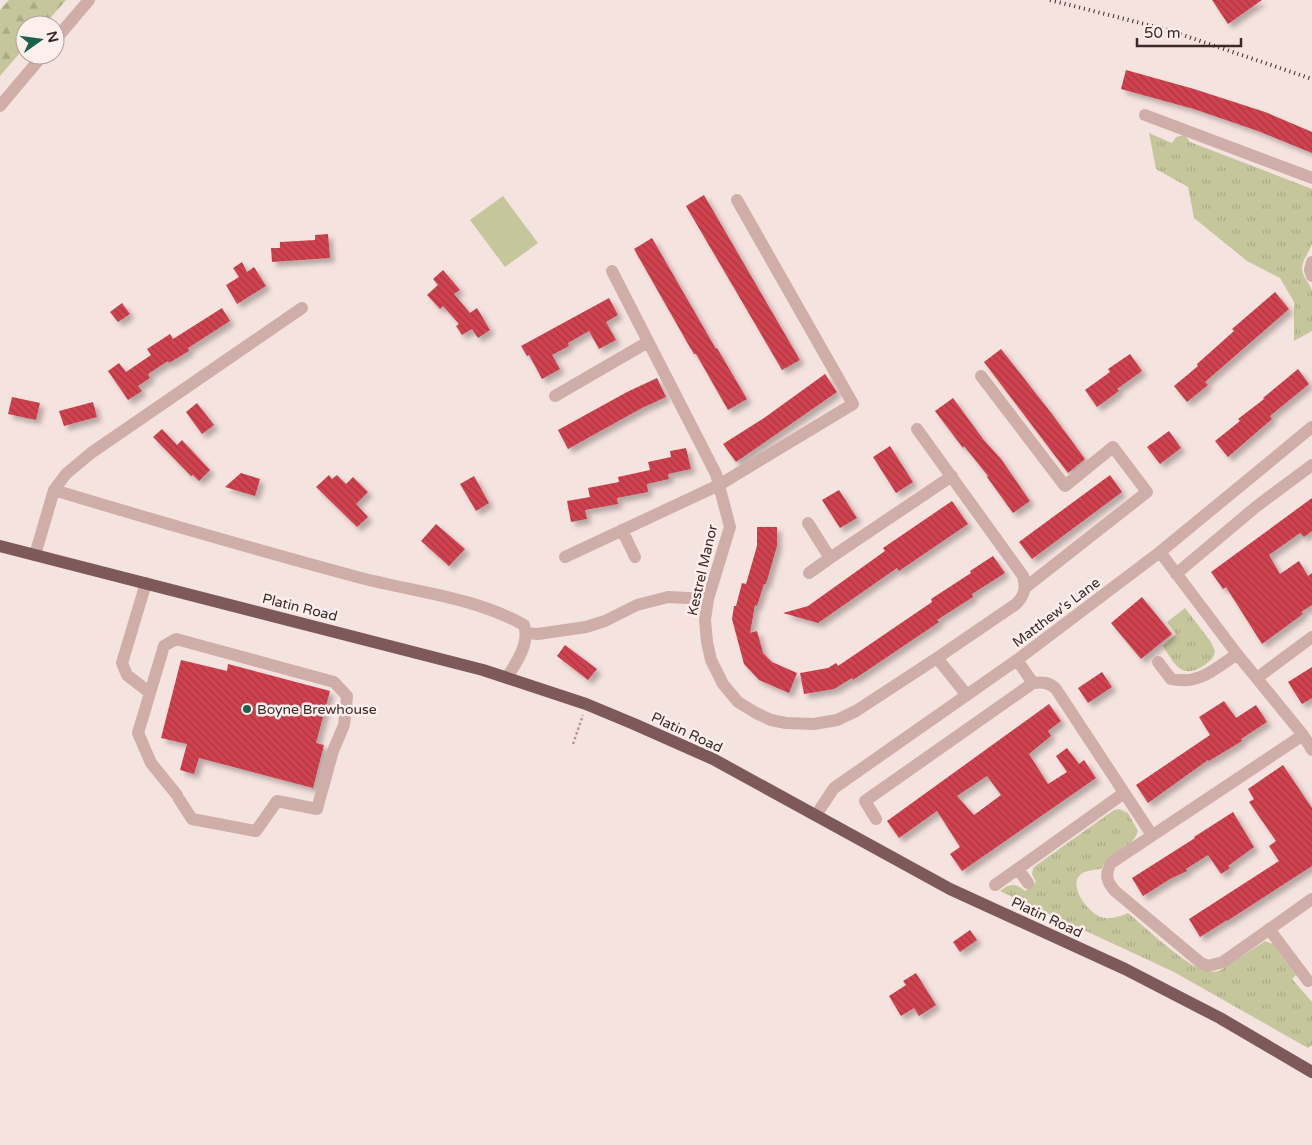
<svg xmlns="http://www.w3.org/2000/svg" width="1312" height="1145" viewBox="0 0 1312 1145" font-family="'Varela Round',sans-serif">
	<defs>
		<pattern id="grass-tufts" width="24" height="20" patternUnits="userSpaceOnUse" patternTransform="scale(1.25)"><rect width="24" height="20" fill="#c6c69d"/><path d="M3 7l-1-3M5 7V3M7 7l1-3M15 17l-1-3M17 17v-4M19 17l1-3" fill="none" stroke="#abaa87"/></pattern>
		<pattern id="forest-firs" width="22" height="20" patternUnits="userSpaceOnUse" patternTransform="scale(1.25)"><rect width="22" height="20" fill="#c6c69d"/><path d="M5 1l3.5 6h-7zM16 11l3.5 6h-7z" fill="#abaa87"/></pattern>
		<pattern id="building-back-hatch" width="6" height="6" patternUnits="userSpaceOnUse" patternTransform="scale(1.25)"><rect width="6" height="6" fill="#d0424f"/><path d="M-1 5l2 2M0 0l6 6M5-1l2 2" fill="none" stroke="#aa3742"/></pattern>
		<filter id="shadow"><feDropShadow dx="4.5" dy="4.5" stdDeviation="2.5" flood-color="#0004"/></filter>
	</defs>
	<rect width="100%" height="100%" fill="#f5e3df"/>
	<path fill="url(#grass-tufts)" d="M1149,133L1172,143L1176,137L1185,135L1190,142L1312,189V243C1310,252 1302,259 1302,269C1303,278 1310,283 1312,291C1312,299 1312,322 1312,331L1294,341V302L1280,278L1247,261L1194,218L1188,187L1156,169Z
		M1185,608L1211,642L1215,651C1214,658 1211,660 1206,664C1182,681 1175,665 1163,646L1176,634L1167,622Z
		M1119,809L1128,813L1138,831C1133,849 1109,851 1101,869C1094,870 1084,870 1079,876C1069,889 1091,917 1105,918C1112,919 1122,916 1128,913C1146,928 1183,963 1203,970C1209,972 1213,972 1219,971L1265,941L1273,944L1296,975L1292,979L1312,1002V1045L1308,1048L1174,972L1000,891C1010,883 1015,883 1025,891L1036,882L1032,874L1033,868L1038,864L1114,810Z"/>
	<path fill="url(#forest-firs)" d="M9,0H66L44,25H25V47L0,76V10Z"/>
	<path fill="#c6c69d" d="M503,196L538,243L505,267L470,220Z"/>
	<path fill="url(#building-back-hatch)" fill-rule="evenodd" filter="url(#shadow)" d="M1212,0H1262L1228,24Z
		M1126,70L1194,89L1265,112L1312,132V153L1258,131L1194,109L1121,89Z
		M704,195L800,360L782,370L686,206Z
		M328,234L330,258L272,262L271,248H280V242L315,240V235Z
		M652,238L716,349L717,348L747,399L728,410L696,354H694L688,344L634,249Z
		M242,262L247,272L254,267L266,286L237,304L226,285L239,277L233,268Z
		M443,270L460,290L454,294L470,313L477,308L490,330L478,338L472,329L462,335L456,326L459,324L443,306L440,309L427,295L438,285L433,279Z
		M1275,292L1289,309L1205,382L1208,385L1187,402L1174,386L1198,366L1197,364L1234,331L1232,329Z
		M609,298L618,315L606,322L616,340L599,349L589,331L568,343L569,346L552,355L560,369L542,379L529,355L527,356L521,346Z
		M122,303L130,314L118,322L110,312Z
		M222,308L230,321L188,348L189,351L169,363L168,361L148,374L150,378L138,386L142,391L128,400L108,371L119,363L126,372L151,355L147,349L170,334L173,339Z
		M1001,349L1052,414L1085,459L1068,473L984,362Z
		M1130,354L1142,371L1117,389L1119,391L1097,407L1085,390L1110,372L1108,369Z
		M1298,369L1309,384L1270,416L1272,419L1228,457L1215,441L1240,421L1238,419L1264,399L1263,398Z
		M825,374L837,392L736,462L723,444L764,418Z
		M657,378L666,397L642,408L568,449L558,430L627,392Z
		M12,397L40,403L36,420L8,414Z
		M953,398L983,439L1001,459L1030,501L1013,513L987,477L988,476L964,446L963,448L935,411Z
		M93,402L97,417L64,426L59,411Z
		M197,403L214,425L202,434L186,412Z
		M162,429L177,445L182,440L210,470L199,481L193,475L191,476L153,437Z
		M1169,431L1181,448L1160,464L1147,447Z
		M890,446L913,482L896,493L873,457Z
		M686,448L691,469L668,474L669,479L647,484L648,492L617,498L618,504L585,510L587,519L571,522L567,501L590,497L588,488L619,482L618,477L650,470L648,462L671,457L670,451Z
		M241,473L260,479L255,496L225,487Z
		M329,475L332,479L337,475L346,484L353,477L368,492L356,504L368,517L357,527L316,487Z
		M1110,475L1122,492L1032,559L1019,542Z
		M474,476L489,503L476,511L460,484Z
		M839,490L857,518L840,528L822,500Z
		M1312,498V531L1304,537L1300,533L1269,555L1280,574L1299,561L1308,576L1312,573V605L1301,612L1303,614L1262,644L1226,587L1223,589L1211,572Z
		M952,501L968,524L899,571L897,568L818,623L783,613L808,606L885,551L883,548Z
		M436,524L465,549L449,566L421,541Z
		M757,527H777V546L766,584H764L757,606L755,605L750,633L757,631L763,653L772,662L797,673L789,693L759,680L744,664L732,619L734,606H736L742,583L746,584L757,546Z
		M993,556L1005,573L972,594L973,597L937,620L939,622L853,680L852,678L834,689L804,694L800,673L828,668L836,663L838,666L932,602L931,599L971,573L970,571Z
		M1142,597L1172,634L1141,659L1111,623Z
		M565,645L597,669L588,680L557,656Z
		M181,660L227,671L228,664L330,691L316,743L324,745L313,788L199,758L194,774L180,770L187,744L161,738Z
		M1312,667V698L1302,704L1288,682Z
		M1102,672L1112,687L1088,703L1078,688Z
		M1224,701L1236,718L1256,705L1267,722L1241,739L1242,741L1209,761L1208,760L1148,803L1136,785L1210,735L1199,717Z
		M1049,704L1061,721L1048,731L1051,736L1029,754L1048,784L1067,772L1056,756L1067,748L1079,764L1084,760L1096,778L962,871L950,854L960,847L937,811L899,838L887,821ZM987,776L1001,795L974,815L957,796Z
		M1283,765L1312,808V866L1227,921V920L1200,937L1189,919L1279,861L1269,846L1276,841L1249,802L1254,799L1248,789Z
		M1233,812L1254,847L1228,866L1230,868L1221,874L1208,855L1186,869L1187,871L1170,879L1143,896L1132,878L1195,838L1194,837Z
		M970,930L977,940L960,952L953,942Z
		M916,973L936,1005L919,1016L914,1008L901,1016L889,996L906,985L903,981Z"/>
	<g fill="none" stroke-linecap="round" stroke-linejoin="round">
		<path stroke="#bb9793" stroke-width="2.5" stroke-dasharray="2.5 2.5" stroke-linecap="butt" d="M573,744L583,715"/>
		<path stroke="#cfaea9" stroke-width="12" d="M55,40L89,0
			M0,106L43,55
			M1145,115L1312,178
			M1312,262L1310,270L1312,276
			M612,271L716,474L730,527L708,599L705,620L707,642L711,660L723,684L738,702L756,713L771,720L786,723L814,724L837,720L856,711L937,658L1016,604C1025,595 1026,588 1023,576L917,429
			M981,376L1065,486L1113,447L1147,492L1026,587
			M555,396L648,342
			M54,490C156,521 258,550 361,578C415,592 474,597 524,625C530,643 517,662 507,677
			M808,523L830,558L809,573
			M622,530L635,557
			M1160,552L1237,654L1303,735L1312,750
			M35,555L54,490L66,474L91,453L302,308
			M565,557L719,485L853,404L737,200
			M830,558L952,476
			M1176,574L1257,506L1312,465
			M146,583L122,663L127,675L150,693
			M527,633L538,634L586,627L605,621L637,605L668,597L708,599
			M937,658L966,694
			M1017,660L1033,683C1043,682 1049,682 1056,689L1152,835
			M1158,662L1171,679C1199,685 1215,669 1237,654
			M1257,678L1312,637
			M1303,735L1111,863C1105,874 1106,881 1115,891L1201,963L1208,966L1223,962L1312,899
			M177,795L151,763L138,733L164,646L176,639L334,682L347,696L344,725L333,751L317,809L277,801L256,831L192,819L179,799
			M816,815L834,788L1017,660L1160,552L1312,427
			M876,819L865,801L1033,683
			M1018,869L1028,883
			M995,885L1124,793
			M1269,929L1308,981"/>
		<path stroke="#7e5959" stroke-width="12" d="M0,546L483,670L586,704L634,724L713,759L950,889L1125,969L1220,1018L1312,1072"/>
		<path stroke="#3b292a" stroke-width="4" stroke-dasharray="1 4" stroke-linecap="butt" d="M1050,0L1168,30L1312,79"/>
	</g>
	<circle fill="#1b614e" stroke="#fcefec" stroke-width="2" cx="247" cy="709" r="5"/>
	<g text-anchor="middle" stroke-width="5" stroke-linejoin="round" paint-order="stroke">
		<g font-size="14" fill="#3b292a" stroke="#fcefec">
			<text transform="translate(702 570) rotate(-77)" y="5">Kestrel Manor</text>
			<text transform="translate(300 607) rotate(14)" y="5">Platin Road</text>
			<text transform="translate(1056 612) rotate(-37)" y="5">Matthew's Lane</text>
			<text transform="translate(687 732) rotate(25)" y="5">Platin Road</text>
			<text transform="translate(1047 917) rotate(25)" y="5">Platin Road</text>
		</g>
		<g font-size="14" fill="#3b292a" stroke="#fcefec" text-anchor="start">
			<text x="257" y="714">Boyne Brewhouse</text>
		</g>
	</g>
	<g transform="translate(40 40) rotate(76)"><circle r="24" fill="#fcefec" stroke="#afa09e"/>
	<path d="M0-4L9 19L0 12L-9 19Z" fill="#1b614e"/>
	<text y="-8" font-size="14" font-weight="bold" text-anchor="middle" fill="#3b292a">N</text>
	</g>
	<path d="M1137 38v8h104v-8" fill="none" stroke="#3b292a" stroke-width="2.5"/>
	<text x="1144" y="38" font-size="15" fill="#3b292a" stroke="#fcefec" stroke-width="4" paint-order="stroke">50 m</text>
</svg>
